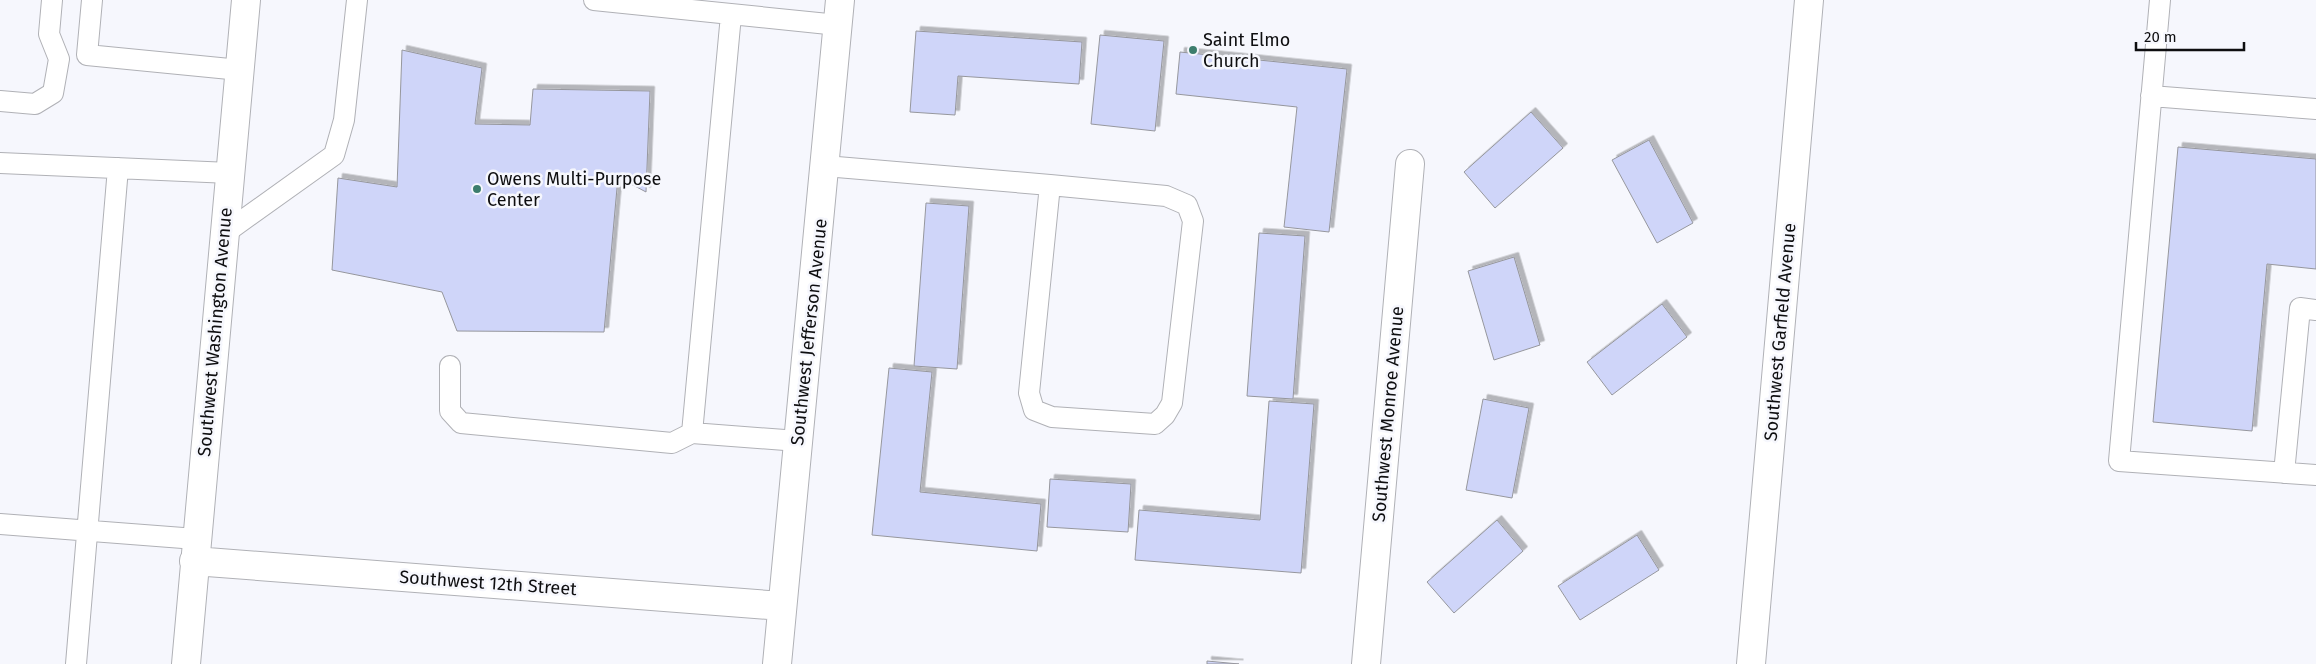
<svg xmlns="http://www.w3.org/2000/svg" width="2316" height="664" viewBox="0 0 2316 664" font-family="'Fira Sans',sans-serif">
	<defs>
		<filter id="shadow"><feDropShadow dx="4.5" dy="-4.5" stdDeviation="0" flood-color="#0004"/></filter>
	</defs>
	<rect width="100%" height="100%" fill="#f6f7fd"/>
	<path fill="#cfd5f9" stroke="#96979d" filter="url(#shadow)" d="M916,31L1082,42L1079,84L958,76L955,115L910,112Z
		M1100,35L1164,41L1155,131L1091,124Z
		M402,50L482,68L475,124L530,125L533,89L650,91L646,192L618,177L604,332L457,331L442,292L332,270L338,178L397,187Z
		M1180,52L1347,69L1329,232L1284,227L1297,107L1176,94Z
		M1531,112L1563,148L1495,208L1464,172Z
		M1649,140L1693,223L1657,243L1612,160Z
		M2178,147L2316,159V269L2267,264L2252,431L2153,422Z
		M926,203L969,206L957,369L914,366Z
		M1259,233L1305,236L1293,399L1247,396Z
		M1514,257L1540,345L1494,360L1468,271Z
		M1662,304L1687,337L1612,395L1587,362Z
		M889,368L932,372L920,492L1041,504L1037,551L872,535Z
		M1483,399L1529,408L1512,498L1466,490Z
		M1269,401L1314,404L1301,573L1135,560L1139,510L1260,520Z
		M1050,479L1131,484L1128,532L1047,527Z
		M1497,520L1523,551L1454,613L1427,582Z
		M1637,535L1659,570L1580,620L1558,586Z
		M1207,661L1239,664H1207Z"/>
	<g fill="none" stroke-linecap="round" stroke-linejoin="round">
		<g stroke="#b0b1b6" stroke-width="22">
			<path id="service" d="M92,0L87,55L240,70
				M594,0L838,25
				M2160,0L2119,461L2316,475
				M731,15L692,433L798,441
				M2151,96L2316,109
				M0,101L35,104L53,93L59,59L49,34L52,0
				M0,163L230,173
				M825,166L1050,185
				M1050,185L1166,196L1187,205L1193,221L1172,403L1165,415L1155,424L1052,417L1034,410L1029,393Z
				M225,233L334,155L344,120L357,0
				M450,366V411L461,423L672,443L692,433
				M2284,473L2300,308L2316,310
				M0,524L196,539
				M76,664L118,168"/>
		</g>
		<g stroke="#b0b1b6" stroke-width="30">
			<path id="minor" d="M194,561L782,606
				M186,664L246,0
				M777,664L840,0
				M1366,664L1410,164
				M1751,664L1809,0"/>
		</g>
		<use href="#service" stroke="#fff" stroke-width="20"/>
		<use href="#minor" stroke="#fff" stroke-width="28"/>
	</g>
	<g fill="#3c7d6d" stroke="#f6f7fd" stroke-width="2">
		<circle cx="1193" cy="50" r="5"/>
		<circle cx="477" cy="189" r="5"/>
	</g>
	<g text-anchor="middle" stroke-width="5" stroke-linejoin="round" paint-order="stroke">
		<g font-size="18" fill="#0e0e10" stroke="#f6f7fd" text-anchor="start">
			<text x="1203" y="46">Saint Elmo<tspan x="1203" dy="21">Church</tspan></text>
			<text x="487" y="185">Owens Multi-Purpose<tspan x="487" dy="21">Center</tspan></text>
		</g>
		<g font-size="18" fill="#0e0e10" stroke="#f6f7fd">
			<text transform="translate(215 332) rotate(-85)" y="6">Southwest Washington Avenue</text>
			<text transform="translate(809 332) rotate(-84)" y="6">Southwest Jefferson Avenue</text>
			<text transform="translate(1780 332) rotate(-85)" y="6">Southwest Garfield Avenue</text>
			<text transform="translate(1388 414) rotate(-85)" y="6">Southwest Monroe Avenue</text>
			<text transform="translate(488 583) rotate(4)" y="6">Southwest 12th Street</text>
		</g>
	</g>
	<path d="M2136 42v8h108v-8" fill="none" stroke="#0e0e10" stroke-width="2.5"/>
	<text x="2144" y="42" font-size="15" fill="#0e0e10" stroke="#f6f7fd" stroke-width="4" paint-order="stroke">20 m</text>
</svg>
